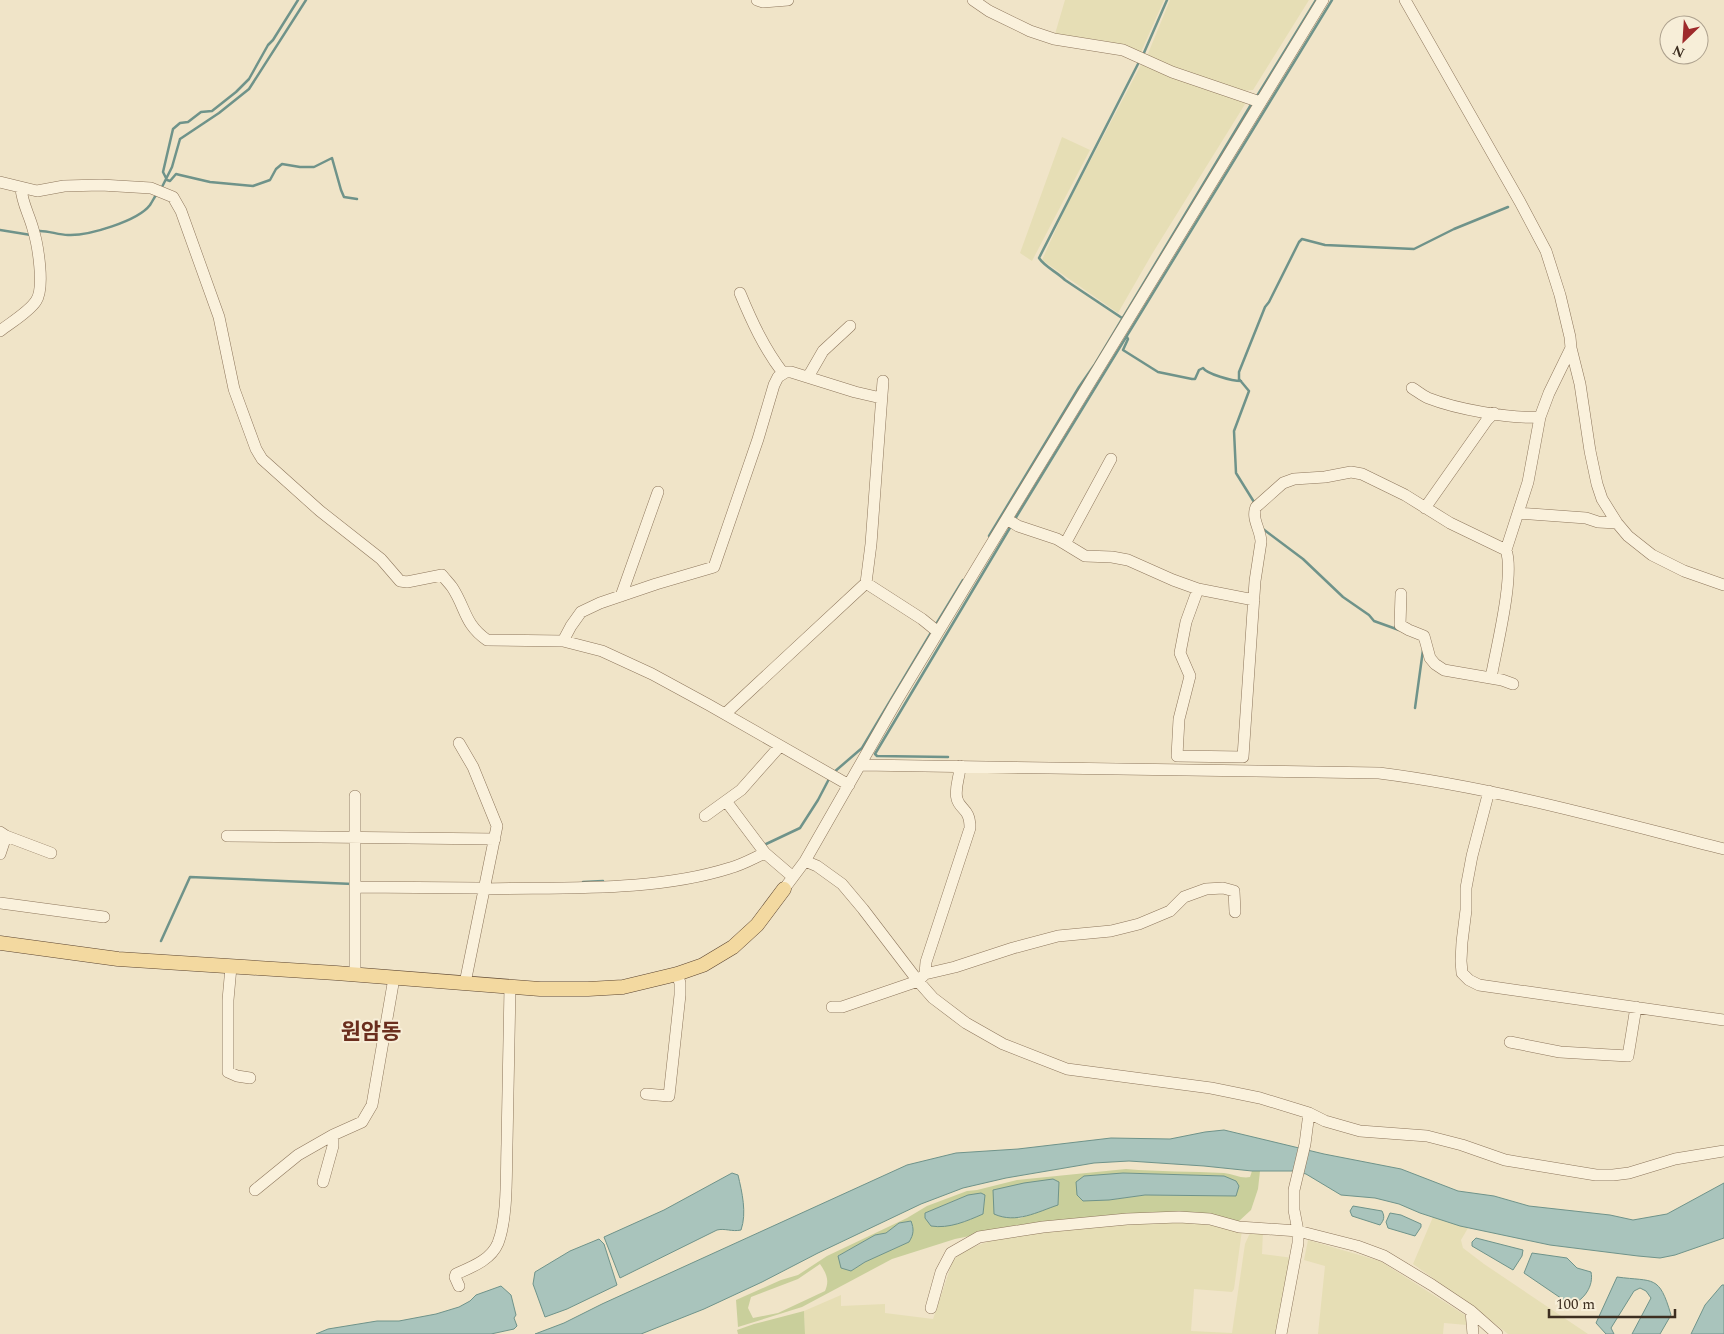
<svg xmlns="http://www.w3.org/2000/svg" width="1724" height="1334" viewBox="0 0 1724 1334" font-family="Spectral,'Noto Sans KR',serif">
	<rect width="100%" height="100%" fill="#f0e4c8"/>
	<path fill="#e6deb5" d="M1065,0H1164L1141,52L1106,41L1055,34Z
		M1170,0H1309L1253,90L1241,91L1173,68L1147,56Z
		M1143,61L1247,101L1152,254L1118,313L1042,260L1066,207Z
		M1062,137L1090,150L1032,261L1020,253Z
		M1433,1217L1468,1228L1461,1240L1463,1248L1484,1264L1588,1334H1508L1476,1309L1413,1264Z
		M1127,1221L1210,1223L1242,1230L1234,1289L1232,1292L1194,1289L1191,1331L1232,1333L1245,1244L1249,1235L1253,1231H1263L1262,1254L1293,1258L1278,1334H805L804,1311L841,1295V1306L885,1304V1313L933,1319L953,1260L965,1250L998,1238Z
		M1308,1240L1380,1261L1465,1315L1467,1325L1444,1323L1443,1334H1318L1325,1266L1304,1260Z"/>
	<path fill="#c9cf9b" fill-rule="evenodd" d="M1126,1169C1159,1172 1191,1171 1224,1173C1233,1174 1242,1179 1250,1177L1252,1171H1260L1258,1189L1251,1210L1238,1222L1218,1217L995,1231L955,1239L892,1259L802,1307L738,1327L736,1300L781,1280L798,1275L827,1256L907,1218L927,1206L967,1191L977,1190L1017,1180ZM1123,1173L1224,1176L1236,1196L1145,1195L1109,1200ZM1053,1179L1036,1212L1018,1219ZM968,1195H985L983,1214L964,1222L925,1218V1213ZM910,1221L913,1227L909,1242L865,1262L851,1271L838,1256L875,1235L886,1233L899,1223ZM820,1264C826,1273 830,1280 825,1291L778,1313L753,1318L748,1308L751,1297L798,1279Z
		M804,1311L805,1334H738L737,1330L754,1324Z"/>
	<path fill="#a9c4bc" stroke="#6f938a" d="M1224,1130L1324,1154L1401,1169L1458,1191L1494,1196L1529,1206L1610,1215L1633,1220L1667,1214L1724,1183V1238L1675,1255L1660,1258L1638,1256L1550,1245L1460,1226L1420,1213L1399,1204L1375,1198L1341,1195L1306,1174L1293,1171H1252L1204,1166L1129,1161L1094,1163L1006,1178L963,1188L921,1204L818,1253L762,1282L704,1309L641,1334H535L564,1323L602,1304L907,1165L956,1153L1018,1149L1111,1138L1170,1139L1205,1132Z
		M732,1173L738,1175C742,1192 747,1213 741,1230C732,1232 725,1228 717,1230L620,1278L604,1237L664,1210Z
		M1123,1173L1224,1176L1236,1181L1239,1186L1236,1196L1145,1195L1109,1200L1083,1201L1077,1195L1076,1182L1084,1176Z
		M1053,1179L1059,1182L1058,1205C1037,1212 1016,1224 994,1214L993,1190L1024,1183Z
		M981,1193L985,1195L983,1214C967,1221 949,1229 931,1226L925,1218V1213L968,1195Z
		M1353,1206L1382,1211C1385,1217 1384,1220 1380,1225L1352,1216L1350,1211Z
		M1390,1213L1401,1215L1421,1224V1227L1415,1236L1388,1228L1386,1222Z
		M911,1221C914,1229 914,1234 909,1242L865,1262L851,1271L841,1268L838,1256L875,1235L886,1233L899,1223Z
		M1476,1238L1523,1250L1522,1256L1513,1270L1472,1246V1242Z
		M599,1239L604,1244L617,1285L567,1309L545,1317L533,1284L535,1272L570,1251Z
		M1532,1253L1567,1258L1577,1268L1591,1272C1594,1286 1584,1300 1571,1305L1524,1273Z
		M1617,1277C1654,1282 1659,1274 1671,1315L1660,1334H1632L1651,1298L1646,1291L1640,1288L1634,1291L1611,1328L1614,1334H1606L1596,1323Z
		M1722,1285H1724V1334H1691L1705,1305Z
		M501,1286L511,1295L516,1315L514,1318L517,1326L514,1329L491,1334H316L328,1329L377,1321H399L436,1314L459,1307L470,1301L476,1295Z"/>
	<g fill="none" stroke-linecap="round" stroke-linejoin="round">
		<path stroke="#6f938a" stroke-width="2.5" d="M298,0L273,40L268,45L249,79L236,92L212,111L201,112L188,122L180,123L173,129L163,172L167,180L170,181L176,174L180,175L210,182L253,186L270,180L276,169L282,164L300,167H314L332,158L341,190L344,197L357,199
			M1143,55L1167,0
			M1257,96L1316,0
			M161,189L172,167L180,139L219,113L249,89L306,0
			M0,230L31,235
			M38,231C47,230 58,235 68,235C88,236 138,221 150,205C152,202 154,198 156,195
			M1122,318L1065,280C1057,272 1045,267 1039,258L1139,62
			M1127,337L1128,339L1123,350L1158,372L1192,379H1195L1199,370L1203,368C1207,374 1232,381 1241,381
			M1254,502L1236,473L1234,431L1249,391L1239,379V372L1265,307L1269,302L1299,242L1302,239L1325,245L1414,249L1454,229L1508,207
			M1015,519L1332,0
			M1263,529L1303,559L1343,597L1369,615L1374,621L1399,630
			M989,536L1079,387L1095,364L1252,103
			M935,626L963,580
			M1415,708L1423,650
			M948,757L877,756L875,754L1011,526
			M833,773L862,748L932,631
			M764,845L800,828L818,800L830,777
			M583,882L603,881
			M161,941L190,877L353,884"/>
		<g stroke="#8d765c" stroke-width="12">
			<path id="minor" d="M757,0L763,2L788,0
				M973,0L989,11L1030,31L1054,39L1123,50L1172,72L1260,102
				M1405,0L1520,202L1546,251L1560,295L1570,337L1571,348L1580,384L1590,451L1597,484L1602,499L1617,523L1628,536L1652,555L1684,571L1724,585
				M0,182L37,191L64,186L101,185L151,188L173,197L181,211L219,317L234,389L256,449L262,459L320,511L381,559L400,581L407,582L442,575C445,579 449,583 452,587C466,608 464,624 487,640L563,641L602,651L652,674L709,705L849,785
				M740,293C752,322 764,348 783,373
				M0,331C10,323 29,312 36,301C45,288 38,245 33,229C29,214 22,203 21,188
				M808,377L823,351L850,326
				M1412,388C1417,391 1423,396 1428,398C1456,409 1510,419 1540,417
				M1425,508L1487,420L1494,413
				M1518,513L1586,518L1598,522L1617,523
				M1007,519L1018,526L1057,539L1085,556L1112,557L1128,560L1173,580L1198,589L1254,600
				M1065,544L1111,459
				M866,583L922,619L938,632
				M1198,589L1186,622L1180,653L1190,676L1179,719L1177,756L1243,757L1255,581L1261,542C1261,530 1251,519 1256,507L1283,483L1294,479L1325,477L1351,472L1362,474L1405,495L1450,523L1506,550L1528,482L1540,417L1549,393L1571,348
				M1401,594L1400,625L1409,630L1424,636L1430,658L1435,664L1444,670L1502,680L1513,684
				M621,596L658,492
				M563,641L571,626L581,612L600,603L656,584L714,567L758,439L774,385L778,377L786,372H791L855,392L881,398
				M1491,678C1496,649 1515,575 1506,550
				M725,714L866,583L871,544L883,381
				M459,743L473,767L497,826L465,983
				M861,765L1379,773C1497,788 1609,820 1724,849
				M1489,791L1472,856L1466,888V910L1462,942L1461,961L1462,973L1469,980L1479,985L1724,1020
				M726,801L765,853L793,877
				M705,816L741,790L780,746
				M0,832L6,836L51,853
				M227,836L495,839
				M0,854L6,836
				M805,861L817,866L842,884L863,909L918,981L933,998L966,1023L1003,1044L1067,1069L1211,1088L1260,1098L1309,1113L1325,1121L1360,1131L1427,1136L1462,1145L1505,1160L1596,1175H1613L1629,1173L1675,1159L1724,1151
				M355,887L478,888L485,889C564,887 654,892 730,868C742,865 754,858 765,853
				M784,889L805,861L896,702L984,556L1323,0
				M0,903L104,917
				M231,967L228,1000V1072L237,1076L250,1078
				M925,974L926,962L970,828C970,808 960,810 957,799C954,788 960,777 960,766
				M355,975V796
				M832,1007H842L918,981L925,974L955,967L1013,948L1058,936L1111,931L1139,924L1170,911L1184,897L1206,889L1223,888L1234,891L1235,912
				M1510,1042L1560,1052L1628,1056L1636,1007
				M646,1094L669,1096L680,995V983L677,974
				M323,1182L333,1146V1135
				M255,1190L298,1155L333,1135L362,1122L372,1105L394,978
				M459,1286L455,1277L456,1274C472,1267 491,1260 498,1243C508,1217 506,1172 507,1144C508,1091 509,1039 510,987
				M931,1308L941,1272L951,1253L979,1237L1043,1227L1127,1219L1179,1217L1210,1219L1239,1227L1298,1231L1357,1246L1384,1256L1432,1285L1471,1311L1497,1334
				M1471,1311L1473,1334
				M1281,1334L1298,1243V1231L1294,1210V1190L1305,1144L1309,1113"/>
		</g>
		<g stroke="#5b4430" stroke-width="15">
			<path id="major" d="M0,943L118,959L336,973L540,989H588L623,987L677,974L703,965L733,947L757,925L784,889"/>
		</g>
		<use href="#minor" stroke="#faf1dc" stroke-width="11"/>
		<use href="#major" stroke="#f3d9a0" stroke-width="14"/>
	</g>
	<g text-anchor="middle" stroke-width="4" stroke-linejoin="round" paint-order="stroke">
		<g font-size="22" font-weight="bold" fill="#6b2e1e" stroke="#f7eed8">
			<text x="371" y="1039">원암동</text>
		</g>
	</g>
	<g transform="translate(1684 40) rotate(205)"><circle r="24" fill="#f7eed8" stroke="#ada18e"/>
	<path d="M0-4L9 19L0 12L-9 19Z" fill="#9e2a2b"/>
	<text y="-8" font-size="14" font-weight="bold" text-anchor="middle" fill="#3d2e20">N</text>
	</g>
	<path d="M1549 1309v8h126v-8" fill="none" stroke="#3d2e20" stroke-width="2.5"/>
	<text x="1556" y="1309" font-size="15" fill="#3d2e20" stroke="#f7eed8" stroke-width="4" paint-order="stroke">100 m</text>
</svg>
